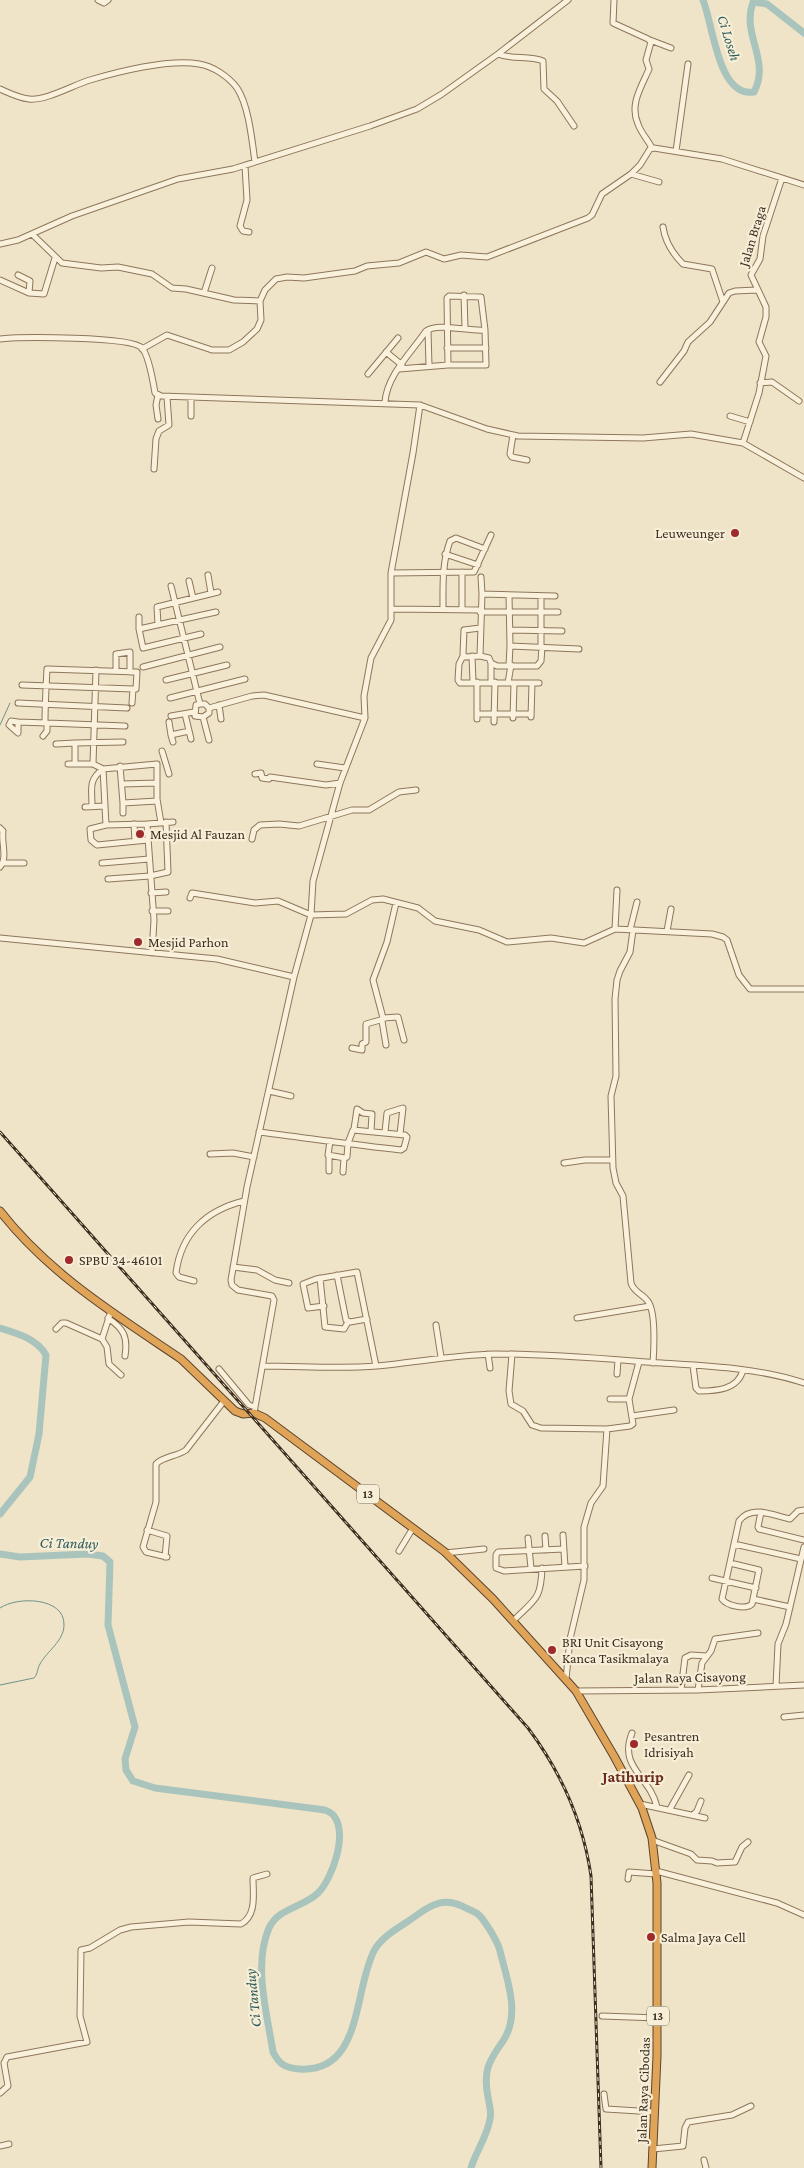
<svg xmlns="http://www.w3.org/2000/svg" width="804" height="2168" viewBox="0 0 804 2168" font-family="'Crimson Pro',serif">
	<rect width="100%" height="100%" fill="#f0e4c8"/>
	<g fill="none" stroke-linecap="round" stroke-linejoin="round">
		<path stroke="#6f938a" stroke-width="1" d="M0,725L10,703
			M0,1608C17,1596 65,1597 64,1625C64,1641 47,1651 40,1664C37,1669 38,1674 34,1678L0,1685"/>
		<path stroke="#a9c4bc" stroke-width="7" d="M703,0C713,24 718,98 754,92C771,60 741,35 753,2L767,4L804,33
			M0,1328C17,1333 37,1339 46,1355L39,1434L30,1477L0,1514
			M0,1554L20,1557L87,1554L103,1556L110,1562L108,1625L135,1727L125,1759L126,1770L133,1781L155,1788L325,1810C328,1811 333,1814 334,1816C348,1835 332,1879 318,1893C304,1907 278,1908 269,1928C253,1965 267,2013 273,2052C279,2064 285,2068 299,2069C363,2073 353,1992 374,1951C382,1935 404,1925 417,1915C432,1904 444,1898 462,1906C467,1909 475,1911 479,1915C485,1921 498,1942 500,1951C507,1980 521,2014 503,2041C488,2062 483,2072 488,2097C489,2104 492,2112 490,2119C487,2137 476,2151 471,2168"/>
		<g stroke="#8d765c" stroke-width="7">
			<path id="minor" d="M98,0L104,3L108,0
				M614,0L613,23L648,39L651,42L646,60L649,69C642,86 629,104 638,124C641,133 648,140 652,148
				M650,40L671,48
				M498,54C513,60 529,55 543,61L544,89L557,101L574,126
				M0,89C9,93 19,98 29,99C46,101 73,85 90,80C121,71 168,59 199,64C213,66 229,77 237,88C249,106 252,141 255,162
				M676,151L688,64
				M245,166L247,200L240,226L243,231L249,232
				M631,174L659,182
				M663,227C665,241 672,253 683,264L712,269L723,302
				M32,234L62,263L101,268L118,267L152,274L172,288L186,289L234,300L260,301
				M0,244L18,240L72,216L178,179L233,169L370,126L417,109L442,94L498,54L568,0
				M18,275L30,281L29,293
				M0,280L29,293L44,294L55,258
				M204,293L212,268
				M464,295L465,328
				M428,330L429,366
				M0,339C20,337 131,336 142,348C149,356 153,381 155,393L161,396L420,405L487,429L518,436L643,438L691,434L743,443L804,478
				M447,348H486
				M142,349L167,335L212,350H229L243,342L257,329L261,320L260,301L265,290L276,279L287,277L304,278L355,271L367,266L399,263L426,252L444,259L461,255L487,257L588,218L592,215L602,194L631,174L640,165L650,149L654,148L722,159L804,185
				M386,352L402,365
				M448,365H486L485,330
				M368,374L398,338
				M660,382L684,351L688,342L710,322L729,293L735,291L757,290
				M760,383L772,382L799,401
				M158,395L156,405L158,419
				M385,402C387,375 411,353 426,331C438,322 470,332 485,330L481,297L449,296L447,298L448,365L399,369
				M191,416V398
				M730,416L750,422
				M513,435L510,454L512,457L527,460
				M743,443L759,393L766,356L759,342L766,317V307L751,275L760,259L763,236L782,178
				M154,469L156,439L159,431L169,425L167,397
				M445,554L478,565
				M391,573L474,572L491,535
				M208,575L211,593
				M481,577L482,594
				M189,581L193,598
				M171,586L200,704H205L209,708L252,696L264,695L365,718
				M509,595L510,646
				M443,608C443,585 442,563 450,541L456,538L485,549
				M393,609L481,610
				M462,609V572
				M480,612H558
				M139,617V629L143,648L201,634
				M158,625L157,607L218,592
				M139,629L216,612
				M510,630L562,631
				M541,647V596
				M542,647L541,661L537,666H497L491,663L489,658L480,656L482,594L555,596
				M463,656L459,664L458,680L460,683H539
				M472,656L473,682
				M480,656L465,657L463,654L464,630L480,628
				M509,666L510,646L579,649
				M143,667L220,647
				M96,670L93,764L103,769L106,825
				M116,671V654L130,652V672
				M166,680L227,665
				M477,682V719
				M491,682V663
				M508,683L511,665
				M22,685C59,686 96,688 133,689H136L137,672L47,669C46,687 45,705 45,723
				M170,698L245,679
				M18,703L127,708
				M132,703L133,689
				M200,704L196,705L195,716L203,717
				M219,705L221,719
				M209,708V713L203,717L209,740
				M185,714L191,739
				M477,714H531
				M171,716L194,712
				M531,717L532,683
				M513,718L514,683
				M18,722L11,721L9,725L18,733V722L47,723
				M169,722L171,735
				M494,722L495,682
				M43,736L47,731V723L125,726
				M173,742L171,735L189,731
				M75,743L123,742
				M56,744L75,743V764
				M162,751L169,774
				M68,764H93
				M317,764L345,768
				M120,766L123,803L157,801
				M255,774L261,773L262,778L269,779L270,777L326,785L340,783
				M122,784L157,783
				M92,806C92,789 88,780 103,769L157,764V799L161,823
				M85,807L105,806
				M123,813V803
				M134,824L135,841
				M147,824L173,822
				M0,828L3,831C1,843 8,857 0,867
				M252,839L254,830L260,825L279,824L299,826L352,810H369L399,792L416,790
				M148,840L97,845L91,840L90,829L106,825L147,824L154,920L152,953
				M3,863H24
				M102,863L149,859
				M108,879L150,876L168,872L166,822
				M151,893L166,892
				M190,898L192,893L255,903L278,901L311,915L346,914L372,900L383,899L418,908L435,921L479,930L507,942L551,938L584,943L615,929L712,934L723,937L727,940L739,975L750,989H804
				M396,903L387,942L373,980L383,1018L398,1017L404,1040
				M152,911H168
				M615,929L617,890
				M630,930L637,902
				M633,930L630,952L620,971L617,980L615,999L616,1076L611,1096L613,1168L616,1183L623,1196L631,1283C634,1293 644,1294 649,1303C656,1316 654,1348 653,1363
				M667,931L671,909
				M0,938L217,959L294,977
				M382,1021L386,1045
				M352,1048L362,1050V1044L366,1042V1024L384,1019
				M269,1091L291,1096
				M354,1129L357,1109L363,1113L372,1114L371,1131
				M259,1132C307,1138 354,1145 401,1150L404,1148L407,1137L405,1135L353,1130L348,1143L347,1157L345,1158L328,1155L330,1141
				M385,1132L387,1113L403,1108L400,1134
				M210,1154L233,1153L254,1157
				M564,1163L585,1160H612
				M329,1171V1156
				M343,1172L344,1158
				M233,1267L257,1270L275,1280L289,1283
				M337,1275L346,1320L350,1322L367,1319
				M320,1278L325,1327L344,1329L348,1322
				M194,1281L179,1277L176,1273C181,1233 207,1210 244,1201
				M324,1306L308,1308L303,1284L316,1279L357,1272L376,1366
				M111,1311L102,1339L107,1347L109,1364L121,1375
				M108,1318C124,1329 128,1337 125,1356
				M577,1318L650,1306
				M436,1325L441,1357
				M56,1329L62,1323H66L102,1339
				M488,1354L490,1368
				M512,1354L509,1391L511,1404L523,1411L532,1425L541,1428L607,1429
				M264,1366C302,1366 339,1369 377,1366C417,1362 455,1355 495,1354C550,1354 606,1359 662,1363C709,1366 759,1368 804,1383
				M693,1366L696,1388L699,1391C716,1391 738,1390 743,1370
				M219,1369L249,1405L255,1407
				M617,1374L618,1360
				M610,1399H629
				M254,1413L274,1300L272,1296L238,1290L232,1285L231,1280L247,1187L294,977L311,915L313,881L340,783L365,718L364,696L371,658L391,620V573L413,453L420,405
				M632,1416L674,1410
				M761,1512L758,1527L759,1529L804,1540
				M147,1530L167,1536L165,1557
				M563,1535L565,1567
				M545,1536L546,1550
				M528,1538L531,1568
				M734,1544L801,1559
				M564,1549L498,1552L496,1555V1568L504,1571L585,1566
				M399,1551L413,1528
				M445,1553L484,1549
				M167,1557L146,1552L143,1547L156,1502V1464C164,1456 176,1457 186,1450L224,1401
				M730,1563L759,1570L753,1599L790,1607
				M712,1578L756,1588
				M753,1599L752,1604C746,1610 727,1606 722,1599L739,1521C752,1504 774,1516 790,1519L798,1511L804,1510
				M513,1621C535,1599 541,1600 542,1568
				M566,1679L570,1639L584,1580V1527L591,1503L603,1486L607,1429L630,1426L633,1424L629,1399L639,1362
				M776,1686L778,1644L786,1624L804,1547
				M681,1690L685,1658L691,1655L707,1656
				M698,1690L702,1663L711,1651L715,1639L758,1633
				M576,1691L698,1690L804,1685
				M784,1717L804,1715
				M632,1733C618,1768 650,1776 657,1807
				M640,1804L705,1818
				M670,1809L689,1775
				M693,1815L697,1811L701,1801
				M652,1840L691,1854L697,1860L712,1861L717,1863L735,1862L742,1847L748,1842
				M656,1871L777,1903L804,1915
				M628,1879L629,1872L656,1874
				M602,2016L658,2018
				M0,2093L8,2086L4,2063L7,2057L87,2042L80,2016L81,1950L90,1948L120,1930L131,1927L189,1922L241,1924C257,1915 253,1894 253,1878L267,1874
				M604,2094L606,2109L655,2112
				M0,2146L9,2144
				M653,2149L683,2146L685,2128L688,2122L732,2115L751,2106
				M704,2160L706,2168"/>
		</g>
		<g stroke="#5b4430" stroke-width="9">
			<path id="highway" d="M0,1211C49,1274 116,1315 181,1359L235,1411L243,1414L254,1413L265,1418L445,1552L493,1599L576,1691L614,1756L642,1808L652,1838L657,1883V2056L652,2168"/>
		</g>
		<use href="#minor" stroke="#faf1dc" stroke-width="5"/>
		<use href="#highway" stroke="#e0a458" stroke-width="7"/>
		<g stroke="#3d2e20" stroke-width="3">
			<path id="rail" d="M0,1132L528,1728C561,1772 583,1821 591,1876L601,2168"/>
		</g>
		<use href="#rail" stroke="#f7eed8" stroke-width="1" stroke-dasharray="4" stroke-linecap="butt"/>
	</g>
	<g fill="#9e2a2b" stroke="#f7eed8" stroke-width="2">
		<circle cx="735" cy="533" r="5"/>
		<circle cx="140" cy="834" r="5"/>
		<circle cx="138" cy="942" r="5"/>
		<circle cx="69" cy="1260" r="5"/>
		<circle cx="552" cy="1650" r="5"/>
		<circle cx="634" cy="1744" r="5"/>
		<circle cx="651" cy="1937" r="5"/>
	</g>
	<g text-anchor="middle" stroke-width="4.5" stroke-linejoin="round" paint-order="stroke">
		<g fill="#f7eed8" stroke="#756857" stroke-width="1">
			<rect x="357" y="1484.5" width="22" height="19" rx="4"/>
			<rect x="647" y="2006.5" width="22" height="19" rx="4"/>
		</g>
		<g font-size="12" font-weight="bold" fill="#3d2e20">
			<text x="368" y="1498">13</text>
			<text x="658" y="2020">13</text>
		</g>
		<g font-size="14" fill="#3d2e20" stroke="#f7eed8">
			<text transform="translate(752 236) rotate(-73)" y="5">Jalan Braga</text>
			<text transform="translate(690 1677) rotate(-1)" y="5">Jalan Raya Cisayong</text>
			<text transform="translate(643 2090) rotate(-88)" y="5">Jalan Raya Cibodas</text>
		</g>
		<g font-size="14" fill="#3d2e20" stroke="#f7eed8" text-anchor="start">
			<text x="725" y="538" text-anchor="end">Leuweunger</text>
			<text x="150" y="839">Mesjid Al Fauzan</text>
			<text x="148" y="947">Mesjid Parhon</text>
			<text x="79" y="1265">SPBU 34-46101</text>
			<text x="562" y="1647">BRI Unit Cisayong<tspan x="562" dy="16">Kanca Tasikmalaya</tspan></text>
			<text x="644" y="1741">Pesantren<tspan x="644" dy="16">Idrisiyah</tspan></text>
			<text x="661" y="1942">Salma Jaya Cell</text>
		</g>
		<g font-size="15" font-style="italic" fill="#2f5d5a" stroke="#f7eed8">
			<text transform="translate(729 38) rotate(73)" y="5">Ci Loseh</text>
			<text transform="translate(69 1543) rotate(1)" y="5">Ci Tanduy</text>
			<text transform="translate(253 1998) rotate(-96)" y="5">Ci Tanduy</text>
		</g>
		<g font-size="16" font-weight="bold" fill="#6b2e1e" stroke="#f7eed8">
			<text x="633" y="1782">Jatihurip</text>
		</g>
	</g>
</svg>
